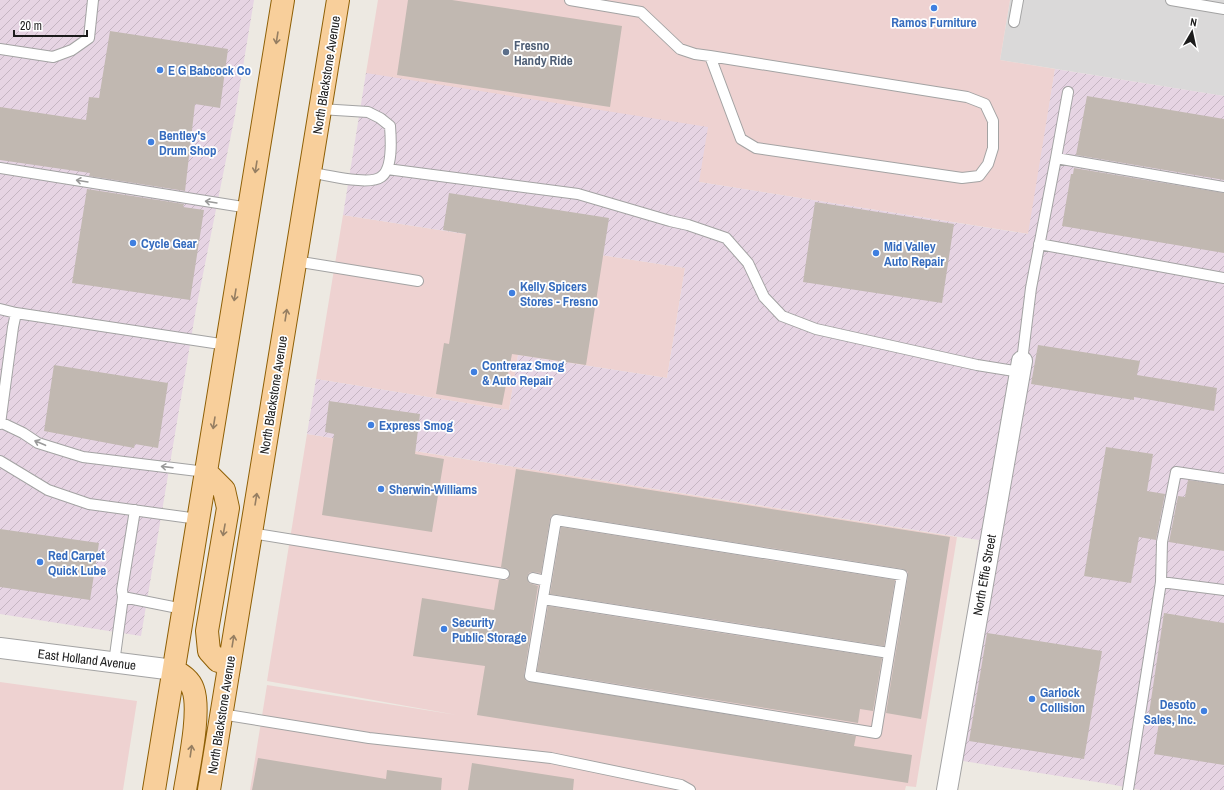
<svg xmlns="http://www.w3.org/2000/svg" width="1224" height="790" viewBox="0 0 1224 790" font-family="'Archivo Narrow',sans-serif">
	<defs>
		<pattern id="industrial-furrows" width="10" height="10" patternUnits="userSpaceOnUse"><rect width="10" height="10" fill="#e6d4e3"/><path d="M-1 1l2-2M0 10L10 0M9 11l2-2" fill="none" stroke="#c5b5c2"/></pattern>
	</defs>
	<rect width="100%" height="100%" fill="#ede9e2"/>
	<path fill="#dad9d9" d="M1010,0H1224V96L1000,60Z"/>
	<path fill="#eed2d1" d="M378,0H1010L1000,60L1055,69L1029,234L699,182L366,73Z
		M343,215L685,268L667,378L518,355L509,410L316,379Z
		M307,434L957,537L916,787L906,786L905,790H250L267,685L457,715L267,681Z
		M0,682L137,701L123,790H0Z"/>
	<path fill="url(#industrial-furrows)" d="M0,0H254L235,115L196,309L141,636L0,614Z
		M1055,69L1224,96V790H1140L1109,784L944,758L979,540L307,434L316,379L509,410L518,355L667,378L685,268L343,215L366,73L708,127L699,182L1028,234Z"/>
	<path fill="#c1b8b1" d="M408,0H452L622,26L610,107L397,75Z
		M110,31L228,49L220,108L195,104L185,191L89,176L90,173L0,160V107L86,120L89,97L99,98Z
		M1087,96L1224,119V180L1076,155Z
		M1074,168L1224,193V253L1062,226L1071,174H1073Z
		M87,189L184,204L183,207L204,210L190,300L72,283Z
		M449,193L609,218L586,365L512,354L502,405L436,394L444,343L449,344L466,234L443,230Z
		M815,202L954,224L942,303L803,282Z
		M1038,345L1140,361L1137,375L1217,388L1214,411L1134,397V400L1031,384Z
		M54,365L168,383L158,448L135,444L134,448L44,431Z
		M329,401L420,414L415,454L444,459L432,532L322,515L334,434L325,432Z
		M1106,447L1153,454L1147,491L1165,494L1156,540L1139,537L1131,583L1084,576Z
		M516,469L950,537L921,719L886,713L908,576V572L903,569L557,514L551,516L550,519L541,573L531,572L529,573L527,577L529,583L538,586L524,675L526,681L856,736L854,746L912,755L908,783L477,715L485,666L413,656L422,598L494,610L499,580H507L510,575L508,569L501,567Z
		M1188,480L1224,485V551L1169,542L1178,496L1185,497Z
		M561,527L895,580L884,646L550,594Z
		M0,529L99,543L90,600L0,587Z
		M548,606L882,658L873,711L860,709L858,723L537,671Z
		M1164,613L1224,623V765L1154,754L1159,722L1148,720Z
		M987,633L1102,651L1084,759L969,741Z
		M258,758L386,779L387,770L442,778L441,790H252Z
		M472,763L574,779L573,790H468Z"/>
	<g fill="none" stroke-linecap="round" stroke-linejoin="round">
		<g stroke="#a3a3a3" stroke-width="12">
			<path id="lane" d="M570,0L641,12L680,49L695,54L710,56L967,97L985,104L993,121V148L988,164L979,176L962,178L756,148L741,139L710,56
				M1171,0L1224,9
				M1014,22L1018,0
				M0,49L53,57L72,50L89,38L93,0
				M1056,158L1068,92
				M0,168L249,208
				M387,169L578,194L670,221L688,225L726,238L748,263L764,297L782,316L816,329L977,365L1020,372
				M310,172C325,175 369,186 381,177C393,169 391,139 390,126L380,118L368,112L320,109
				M1039,244L1224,278
				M295,261L418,281
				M0,309L16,313
				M1022,361L1031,288L1056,158L1224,187
				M0,422L23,433L38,443L83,457L206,472
				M0,424L13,327L16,313L227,345
				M0,461L48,490L89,504L198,519
				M135,510L122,590L123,597L183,609
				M556,520L902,575L876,733L530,676Z
				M251,533L504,574
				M533,578L546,581
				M1161,582L1162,542L1176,472L1224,479
				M543,599L889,653
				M114,663L123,597
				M221,714L369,738L551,758L681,785L690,790
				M1128,790L1161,582L1224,590"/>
		</g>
		<g stroke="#a3a3a3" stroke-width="22">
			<path id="street" d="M0,648L174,670
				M947,790L1022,361"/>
		</g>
		<g stroke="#8e5f05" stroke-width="24">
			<path id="primary" d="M206,472L224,490L228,508L207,631L209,651L218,661L229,663
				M174,670C182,675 190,680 193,689C201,711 189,765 185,790
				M154,790L283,0
				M209,790L338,0"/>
		</g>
		<use href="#lane" stroke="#fff" stroke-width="10"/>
		<use href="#street" stroke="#fff" stroke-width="20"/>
		<use href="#primary" stroke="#f8cf9b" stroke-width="22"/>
	</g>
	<defs><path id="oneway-shaft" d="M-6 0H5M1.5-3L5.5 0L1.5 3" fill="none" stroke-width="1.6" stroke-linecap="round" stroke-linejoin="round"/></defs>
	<g stroke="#957e62">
		<use href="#oneway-shaft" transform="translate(277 38) rotate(99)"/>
		<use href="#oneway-shaft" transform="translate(256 167) rotate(99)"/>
		<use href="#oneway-shaft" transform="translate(235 295) rotate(99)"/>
		<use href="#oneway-shaft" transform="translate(286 315) rotate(-81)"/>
		<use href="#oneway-shaft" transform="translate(214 423) rotate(99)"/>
		<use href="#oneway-shaft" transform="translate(256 499) rotate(-81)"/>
		<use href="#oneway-shaft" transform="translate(224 530) rotate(100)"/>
		<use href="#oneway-shaft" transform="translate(233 641) rotate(-81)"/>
		<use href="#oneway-shaft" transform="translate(191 751) rotate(-82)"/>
	</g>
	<g stroke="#999">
		<use href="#oneway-shaft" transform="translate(82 181) rotate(-171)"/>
		<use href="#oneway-shaft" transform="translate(211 202) rotate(-171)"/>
		<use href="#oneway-shaft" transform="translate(40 443) rotate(-157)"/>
		<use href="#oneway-shaft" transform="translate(167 467) rotate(-173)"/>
	</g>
	<g fill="#3f7fe0" stroke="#fff" stroke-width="1.5">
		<circle cx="934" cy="8" r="4"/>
		<circle cx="160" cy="70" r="4"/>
		<circle cx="151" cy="142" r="4"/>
		<circle cx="133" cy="243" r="4"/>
		<circle cx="876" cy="253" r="4"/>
		<circle cx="512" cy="293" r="4"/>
		<circle cx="474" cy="372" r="4"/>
		<circle cx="371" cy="425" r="4"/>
		<circle cx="381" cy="489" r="4"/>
		<circle cx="40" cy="562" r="4"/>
		<circle cx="444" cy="629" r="4"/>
		<circle cx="1032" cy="699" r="4"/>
		<circle cx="1204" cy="711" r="4"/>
	</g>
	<circle fill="#5c6f8a" stroke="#fff" stroke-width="1.5" cx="506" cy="52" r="4"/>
	<g text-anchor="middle" stroke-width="3.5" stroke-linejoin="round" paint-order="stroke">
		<g font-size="13" font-weight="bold" fill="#366cbe" stroke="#fff" text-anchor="start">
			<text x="934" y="27" text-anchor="middle">Ramos Furniture</text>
			<text x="168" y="75">E G Babcock Co</text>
			<text x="159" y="140">Bentley's<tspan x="159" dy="15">Drum Shop</tspan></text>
			<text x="141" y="248">Cycle Gear</text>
			<text x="884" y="251">Mid Valley<tspan x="884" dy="15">Auto Repair</tspan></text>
			<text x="520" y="291">Kelly Spicers<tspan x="520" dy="15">Stores - Fresno</tspan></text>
			<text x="482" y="370">Contreraz Smog<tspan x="482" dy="15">&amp; Auto Repair</tspan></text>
			<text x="379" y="430">Express Smog</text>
			<text x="389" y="494">Sherwin-Williams</text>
			<text x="48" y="560">Red Carpet<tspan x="48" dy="15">Quick Lube</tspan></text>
			<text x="452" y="627">Security<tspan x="452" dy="15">Public Storage</tspan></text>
			<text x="1040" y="697">Garlock<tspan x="1040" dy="15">Collision</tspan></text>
			<text x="1196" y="709" text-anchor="end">Desoto<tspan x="1196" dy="15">Sales, Inc.</tspan></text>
		</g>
		<g font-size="13" font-weight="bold" fill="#4e5e75" stroke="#fff" text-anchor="start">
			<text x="514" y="50">Fresno<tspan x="514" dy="15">Handy Ride</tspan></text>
		</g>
		<g font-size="13" fill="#1c1c1c" stroke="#fff">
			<text transform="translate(326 75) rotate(-81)" y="5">North Blackstone Avenue</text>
			<text transform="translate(273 395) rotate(-81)" y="5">North Blackstone Avenue</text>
			<text transform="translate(984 575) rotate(-80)" y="5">North Effie Street</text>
			<text transform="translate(87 659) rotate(7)" y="5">East Holland Avenue</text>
			<text transform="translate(221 715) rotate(-81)" y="5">North Blackstone Avenue</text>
		</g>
	</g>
	<g transform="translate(1192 32) rotate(9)" stroke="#ffffff" stroke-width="3" paint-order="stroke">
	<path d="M0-3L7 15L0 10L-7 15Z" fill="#1c1c1c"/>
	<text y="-6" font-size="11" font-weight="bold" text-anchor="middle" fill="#1c1c1c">N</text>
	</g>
	<path d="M14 30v6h73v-6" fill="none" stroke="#1c1c1c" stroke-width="2"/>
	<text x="20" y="30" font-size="12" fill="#1c1c1c" stroke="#ffffff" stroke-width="3" paint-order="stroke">20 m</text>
</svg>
